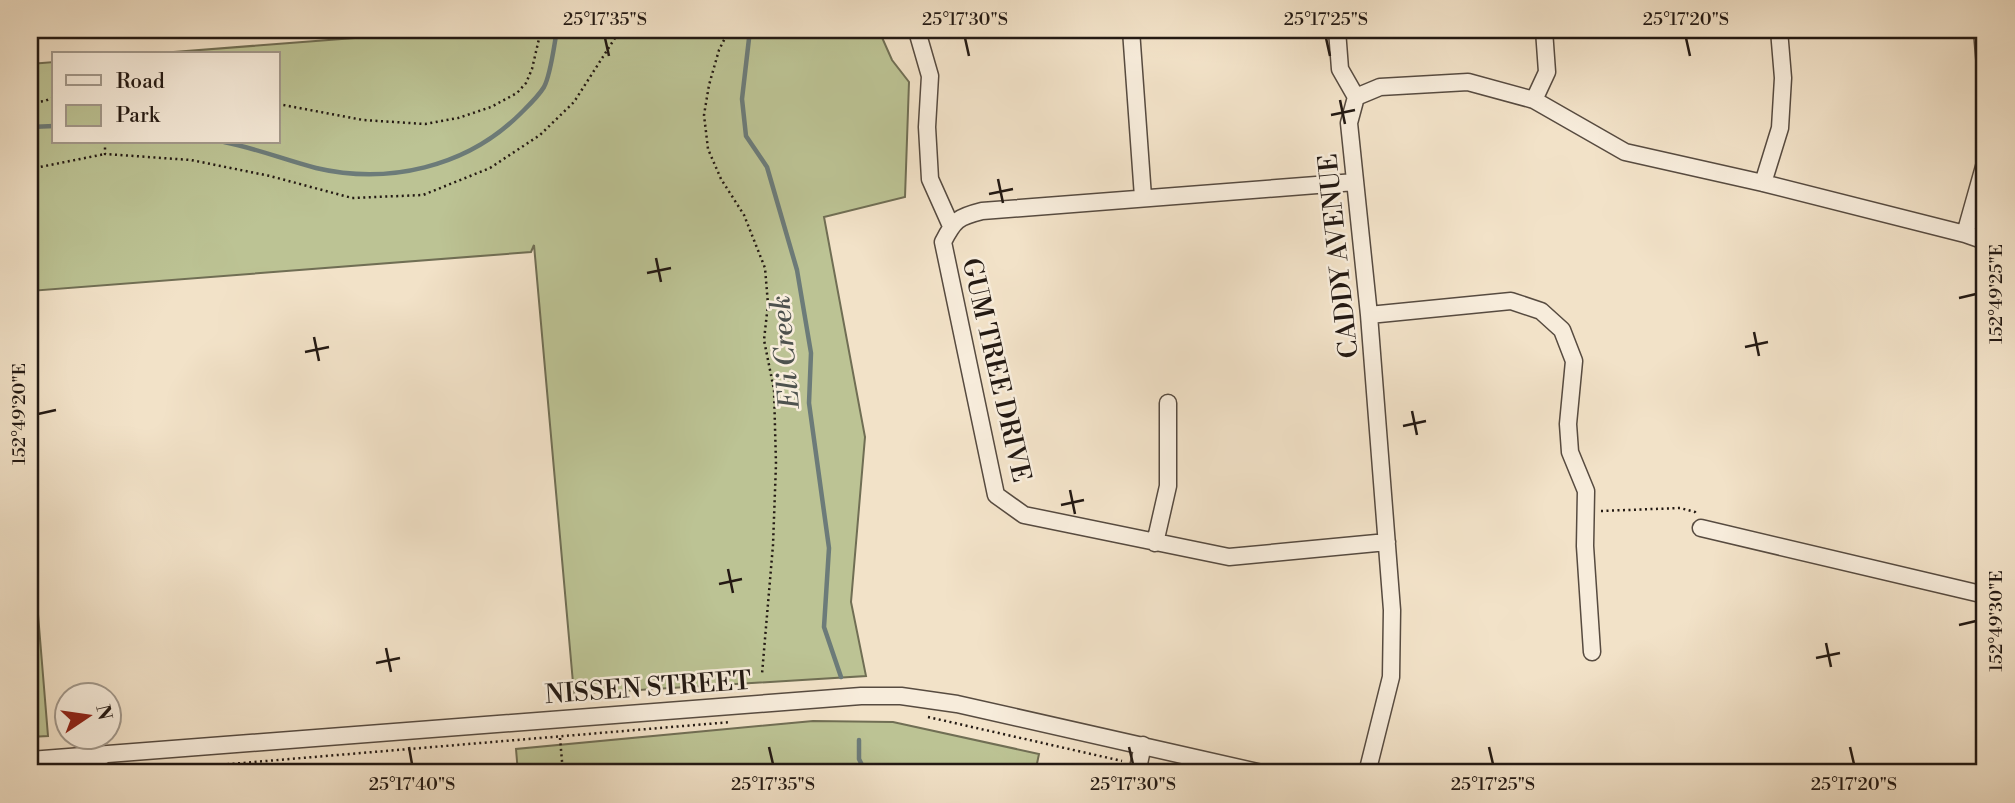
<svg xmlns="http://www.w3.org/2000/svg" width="2015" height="803" viewBox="0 0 2015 803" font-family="'Libre Bodoni',serif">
	<rect width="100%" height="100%" fill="#f2e2c8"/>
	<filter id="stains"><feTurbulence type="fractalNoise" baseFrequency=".00286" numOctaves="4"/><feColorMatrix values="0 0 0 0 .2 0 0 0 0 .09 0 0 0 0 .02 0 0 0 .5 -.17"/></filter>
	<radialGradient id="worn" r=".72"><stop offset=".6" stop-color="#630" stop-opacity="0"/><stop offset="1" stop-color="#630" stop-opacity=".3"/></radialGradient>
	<path fill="#bcc394" stroke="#706e54" stroke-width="2" d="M406,30H881L880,33L892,60L909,82L905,197L824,217L865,437L851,602L866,676L574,694L534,245L531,252L30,291V64L54,62V142H278V54H148L406,34Z
		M30,517L48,736L30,737Z
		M813,721L893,722L1039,754L1035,773H518L516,749Z"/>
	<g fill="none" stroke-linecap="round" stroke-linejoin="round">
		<path stroke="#6c7b79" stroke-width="4.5" d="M750,30L742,99L746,136L767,167L797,270L811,353L809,403L829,548L824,627L841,677
			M30,127L54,126
			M224,142C255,148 285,160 316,168C388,185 466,167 519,115C527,107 538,97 544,87C551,74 554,45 557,30
			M859,740V759L866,773"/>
		<g stroke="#574b40" stroke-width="19">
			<path id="minor" d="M1131,30L1143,197
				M1337,30L1340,69L1356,97
				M1982,30L1985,66
				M917,31L930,76L927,127L930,179L951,226
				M1534,100L1547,72L1544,30
				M1355,182L982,211C958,217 954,220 943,242L996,495L1024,515L1229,557L1387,542
				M1763,183L1780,128L1783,78L1779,30
				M1965,234L1985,163
				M1369,315L1511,301L1541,311L1562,330L1574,361L1568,424L1570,452L1586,491L1585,546L1592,652
				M1701,528L1985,595
				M1155,543L1168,486V403
				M99,755L100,773
				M30,760L861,696H901L957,704L1262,773
				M1137,773L1143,745
				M1367,773L1391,677L1392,610L1369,315L1349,123L1356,97L1380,87L1468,82L1534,100L1625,152L1763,183L1965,234L1985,241"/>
		</g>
		<path stroke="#231913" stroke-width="2.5" stroke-dasharray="2 3.5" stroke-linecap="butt" d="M729,30L719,50L709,85L704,115L708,149L721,179L744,215L765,268L768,304L764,340L774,390L776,464L773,545L762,674
			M30,103L45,101L54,97
			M278,104L363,120L425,124L458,118L491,107L517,93L526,83L532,69L541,30
			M105,142V154L191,160L270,176L352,198L423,195L490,168L540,135L574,102L615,38L656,30
			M30,169L105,154
			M1601,511L1680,508L1695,512L1697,515
			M928,717L1122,761
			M560,738L563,773
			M1153,768L1173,773
			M123,773L731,722"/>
		<use href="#minor" stroke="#f7ecdb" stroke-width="16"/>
	</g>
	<path fill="none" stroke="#231913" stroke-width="2.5" d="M605,38L609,56M965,38L969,56M1326,38L1330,56M1686,38L1690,56M1340,100L1345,124M1331,115L1355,110M998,179L1003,203M989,194L1013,189M656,258L661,282M647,273L671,268M1959,298L1976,294M1754,332L1759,356M314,337L319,361M1745,347L1768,342M305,352L329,347M1412,411L1417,435M38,414L56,410M1403,426L1426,421M1070,490L1075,514M1061,505L1084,500M728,569L733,593M719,584L742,579M1959,625L1976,621M1826,643L1831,667M386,648L391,672M1816,658L1840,653M376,663L400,658M409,747L412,764M769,747L773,764M1129,747L1133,764M1489,747L1493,764M1850,747L1854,764"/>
	<g text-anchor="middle" stroke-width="5" stroke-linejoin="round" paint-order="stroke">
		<g font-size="26" fill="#231913" stroke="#f7ecdb">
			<text transform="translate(1338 256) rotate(-96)" y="9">CADDY AVENUE</text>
			<text transform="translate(997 370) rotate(77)" y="9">GUM TREE DRIVE</text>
			<text transform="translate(648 687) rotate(-4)" y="9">NISSEN STREET</text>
		</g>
		<g font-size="28" font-style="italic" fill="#4e524e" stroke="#f7ecdb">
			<text transform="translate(784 352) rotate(-95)" y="10">Eli Creek</text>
		</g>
	</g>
	<rect width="2015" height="803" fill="none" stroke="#f2e2c8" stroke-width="77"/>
	<rect x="52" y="52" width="228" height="91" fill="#f7ecdb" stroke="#a2988b" stroke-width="2"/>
	<rect x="66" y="75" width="35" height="10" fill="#f7ecdb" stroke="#a2988b" stroke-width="2"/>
	<text x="116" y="88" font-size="21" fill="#231913">Road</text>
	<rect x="66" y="105" width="35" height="21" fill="#bcc394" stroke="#a2988b" stroke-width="2"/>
	<text x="116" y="122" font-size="21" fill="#231913">Park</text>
	<g transform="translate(88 716) rotate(77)"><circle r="33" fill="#f7ecdb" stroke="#a2988b" stroke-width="2"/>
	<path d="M0-5L12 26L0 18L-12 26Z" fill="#8f2418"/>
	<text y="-10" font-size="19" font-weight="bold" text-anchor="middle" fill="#231913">N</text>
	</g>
	<rect x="38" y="38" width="1938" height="726" fill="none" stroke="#231913" stroke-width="2.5"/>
	<g font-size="18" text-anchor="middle" fill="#231913">
		<text x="605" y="25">25°17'35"S</text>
		<text x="965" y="25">25°17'30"S</text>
		<text x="1326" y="25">25°17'25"S</text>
		<text x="1686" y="25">25°17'20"S</text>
		<text transform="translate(1996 294) rotate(-90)" y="6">152°49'25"E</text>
		<text transform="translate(19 414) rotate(-90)" y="6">152°49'20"E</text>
		<text transform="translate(1996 621) rotate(-90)" y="6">152°49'30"E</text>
		<text x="412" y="790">25°17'40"S</text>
		<text x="773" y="790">25°17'35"S</text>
		<text x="1133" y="790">25°17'30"S</text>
		<text x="1493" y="790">25°17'25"S</text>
		<text x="1854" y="790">25°17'20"S</text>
	</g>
	<rect width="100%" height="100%" filter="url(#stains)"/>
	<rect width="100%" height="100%" fill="url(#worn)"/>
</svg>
